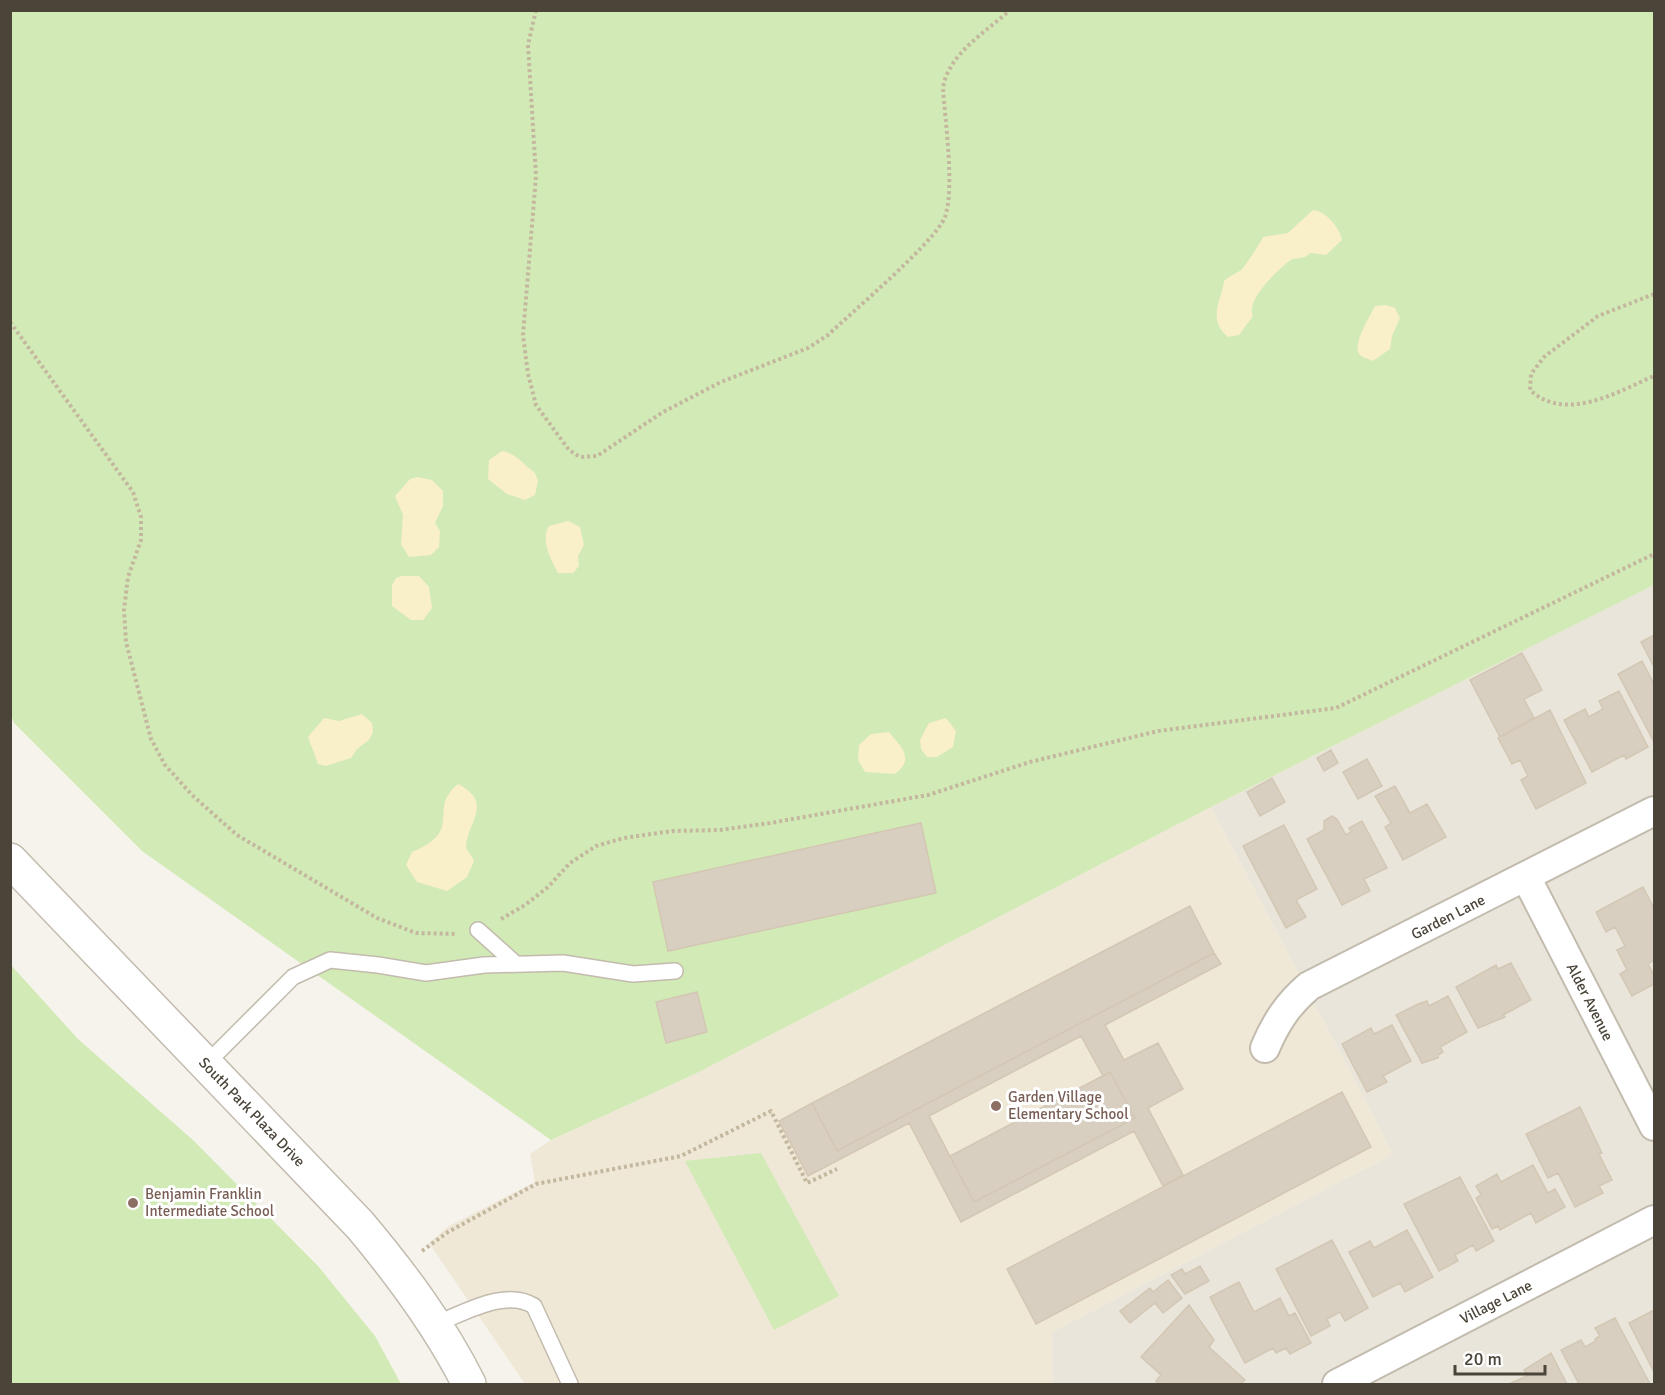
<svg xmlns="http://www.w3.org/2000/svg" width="1665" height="1395" viewBox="0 0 1665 1395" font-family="Signika,sans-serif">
	<rect width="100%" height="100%" fill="#f6f3ec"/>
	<path fill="#eae5da" d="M1654,585V1384H1053L1052,1332L1393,1154L1211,807Z"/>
	<path fill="#efe8d6" d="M1211,807L1393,1154L1052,1332L1053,1384H525L429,1243L449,1226L535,1182L530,1154L551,1140L697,1073Z"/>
	<path fill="#d2eab5" d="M10,11H1654V585L1211,807L697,1073L551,1140L142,851L14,723L10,712Z
		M10,964L78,1039L194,1141L318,1266L375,1336L401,1384H11Z
		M761,1153L839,1296L774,1330L685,1161Z"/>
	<path fill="#f9efc9" d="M1313,210C1326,211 1340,228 1342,240L1326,255L1310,253C1303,261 1296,256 1289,261C1278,270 1245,300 1253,316L1239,335L1228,337C1207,319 1221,301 1224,281C1229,276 1235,274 1241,270C1244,268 1261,242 1263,237L1288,233Z
		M1386,305L1395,308L1400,318L1392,336L1390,349L1373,361C1369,359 1363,358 1360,355C1351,345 1371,315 1375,306Z
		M502,451C517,454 523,464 535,473L538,481L535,495L525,500L507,494L488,479L489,460Z
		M418,477L432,480L443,491V506L435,523L440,531L439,547L431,555L409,557L401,544L403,515L395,496L410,479Z
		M568,521L580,527L584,545L578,556L579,566L573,573H558C551,560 540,540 549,526Z
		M402,576H419L429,587L432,608L423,620H411L392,606V585L396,578Z
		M362,714L372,723L373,732L369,740L357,749L351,758L326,766L318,764L308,737L324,718L339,721Z
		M946,718L956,731L953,747L937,757H927L921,749L920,740L929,723Z
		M889,732C900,746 916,758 895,774L865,772L858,760L859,745L871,734Z
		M458,784C492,802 471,818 466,844C465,850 472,855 474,861L467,877L447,891L417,882L406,865L412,852C466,830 426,810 458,784Z"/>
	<path fill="#d8cfc1" stroke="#d3c7b4" stroke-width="1.5" fill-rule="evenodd" d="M1654,635V667L1641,642Z
		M1522,653L1542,690L1524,699L1534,718L1500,737L1470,680Z
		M1642,661L1654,684V742L1618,674Z
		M1619,691L1648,747L1626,759L1624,755L1592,772L1564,720L1585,709L1589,717L1603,709L1599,701Z
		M1550,710L1586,783L1536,809L1521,780L1528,776L1520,760L1512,764L1498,738Z
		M1331,750L1338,763L1324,771L1317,758Z
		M1367,759L1382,786L1358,799L1343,772Z
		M1272,778L1285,802L1260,816L1247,792Z
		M1395,786L1410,813L1427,804L1446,837L1403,860L1385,827L1391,823L1375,796Z
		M1332,816L1337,819L1346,835L1351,832L1349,828L1362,821L1387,868L1364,879L1370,891L1342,905L1307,839L1324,830V821Z
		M921,823L936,893L668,951L653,882Z
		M1284,825L1317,889L1296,900L1306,917L1286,928L1243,846Z
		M1643,887L1654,908V960L1648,964L1654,975V984L1632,996L1620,974L1627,970L1617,950L1625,946L1615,927L1606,932L1596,912Z
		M1190,906L1214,953L837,1151L812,1103Z
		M1214,953L1221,964L1105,1025L1124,1060L1158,1043L1183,1089L1148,1108L1183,1175L1163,1186L1134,1131L961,1222L909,1123L808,1176L779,1121L812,1103L837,1151ZM1081,1036L1103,1076L1110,1072L1135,1118L974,1202L929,1116Z
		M1511,963L1531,1000L1503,1015L1505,1017L1478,1028L1456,987L1496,965L1498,969Z
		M697,992L707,1032L666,1043L656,1002Z
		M1448,996L1467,1032L1440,1047L1443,1052L1438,1055V1058L1422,1063L1396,1015L1418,1004L1427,1001L1429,1006Z
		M1392,1025L1411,1061L1383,1076L1387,1082L1367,1092L1342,1044L1371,1028L1374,1034Z
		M1110,1072L1135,1118L974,1202L950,1156Z
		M1342,1092L1371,1147L1036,1324L1007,1269Z
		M1580,1107L1602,1153L1599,1154L1612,1180L1599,1186L1603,1193L1575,1207L1558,1173L1548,1178L1526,1134Z
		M1533,1165L1548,1193L1555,1189L1565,1207L1536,1223L1531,1213L1500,1230L1498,1226L1492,1229L1476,1198L1481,1195L1476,1186L1497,1174L1501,1182Z
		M1460,1177L1494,1241L1476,1251L1473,1245L1455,1255L1458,1261L1439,1271L1404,1204Z
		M1407,1230L1433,1277L1405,1292L1400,1283L1373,1297L1349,1252L1370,1241L1374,1248Z
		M1332,1240L1368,1308L1345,1321L1340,1312L1327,1319L1330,1326L1311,1336L1276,1269Z
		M1200,1266L1209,1281L1185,1294L1171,1275L1182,1269L1185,1274Z
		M1168,1280L1182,1298L1163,1313L1155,1303L1130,1323L1120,1311L1150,1288L1153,1292Z
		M1239,1282L1254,1312L1280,1298L1289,1316L1295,1313L1311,1343L1290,1354L1286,1348L1276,1353L1273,1348L1245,1363L1210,1297Z
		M1189,1305L1214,1340L1209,1347L1245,1380L1241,1384H1159L1156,1381L1161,1375L1141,1357Z
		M1654,1310V1372L1629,1323Z
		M1615,1318L1650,1384H1579L1561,1350L1581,1340L1585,1347L1596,1341L1595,1339L1600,1336L1595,1328Z
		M1551,1353L1567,1384H1509L1527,1376L1524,1370Z"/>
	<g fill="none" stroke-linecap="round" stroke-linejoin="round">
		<g stroke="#c2bbae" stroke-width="18">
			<path id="service" d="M478,930L516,964
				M206,1064L293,977L330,960L378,965L426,973L484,965L563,963L633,974L675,971
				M435,1324C465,1313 505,1288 534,1306L570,1384"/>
		</g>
		<g stroke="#c2bbae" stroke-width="32">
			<path id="minor" d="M1526,877L1654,1126
				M1265,1048C1276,1022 1288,1004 1309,986L1654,811
				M1337,1384L1654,1220"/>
		</g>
		<g stroke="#c2bbae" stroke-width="36">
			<path id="tertiary" d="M10,860L360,1225C402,1275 440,1326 469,1384"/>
		</g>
		<path stroke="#c4b79f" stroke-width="4" stroke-dasharray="3 3" stroke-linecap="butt" d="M536,10L528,45L536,176L523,335L528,374L536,405L569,450L580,457L597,456L663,412L721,382L808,348L828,335C851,313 936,241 945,217C955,187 945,121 943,88C948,54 986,32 1010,10
			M1654,294L1598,316L1544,357L1531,374L1530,390C1566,423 1617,392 1654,376
			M10,322L133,492L141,517V540L128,577L124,610L126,642L151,739L165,765L192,795L237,835L377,918L416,933L457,934
			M501,919L525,905L548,887L570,863L596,846L624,838L672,831L720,830L770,823L928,795L1030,762L1158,731L1336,708L1654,554
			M422,1251L448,1232L536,1184L681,1156L771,1111L807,1183L837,1169"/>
		<use href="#service" stroke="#fff" stroke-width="15"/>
		<use href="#minor" stroke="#fff" stroke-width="28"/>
		<use href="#tertiary" stroke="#fff" stroke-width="33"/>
	</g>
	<g fill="#8d6e63" stroke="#fff" stroke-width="2">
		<circle cx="996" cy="1106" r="6"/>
		<circle cx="133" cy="1203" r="6"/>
	</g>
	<g text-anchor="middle" stroke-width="6" stroke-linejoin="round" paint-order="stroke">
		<g font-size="15" fill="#4b4439" stroke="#fff">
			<text transform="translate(1448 917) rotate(-27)" y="5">Garden Lane</text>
			<text transform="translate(1590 1002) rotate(63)" y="5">Alder Avenue</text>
			<text transform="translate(252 1112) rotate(46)" y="5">South Park Plaza Drive</text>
			<text transform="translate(1496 1302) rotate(-27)" y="5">Village Lane</text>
		</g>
		<g font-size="15" fill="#785e54" stroke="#fff" text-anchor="start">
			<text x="1008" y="1102">Garden Village<tspan x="1008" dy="17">Elementary School</tspan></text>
			<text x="145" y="1199">Benjamin Franklin<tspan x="145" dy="17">Intermediate School</tspan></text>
		</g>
	</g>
	<rect width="1665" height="1395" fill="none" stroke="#4b4439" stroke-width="24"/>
	<path d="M1455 1365v9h90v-9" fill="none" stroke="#4b4439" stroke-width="3"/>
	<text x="1464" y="1365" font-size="18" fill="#4b4439" stroke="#ffffff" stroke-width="4.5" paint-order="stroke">20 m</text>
</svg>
